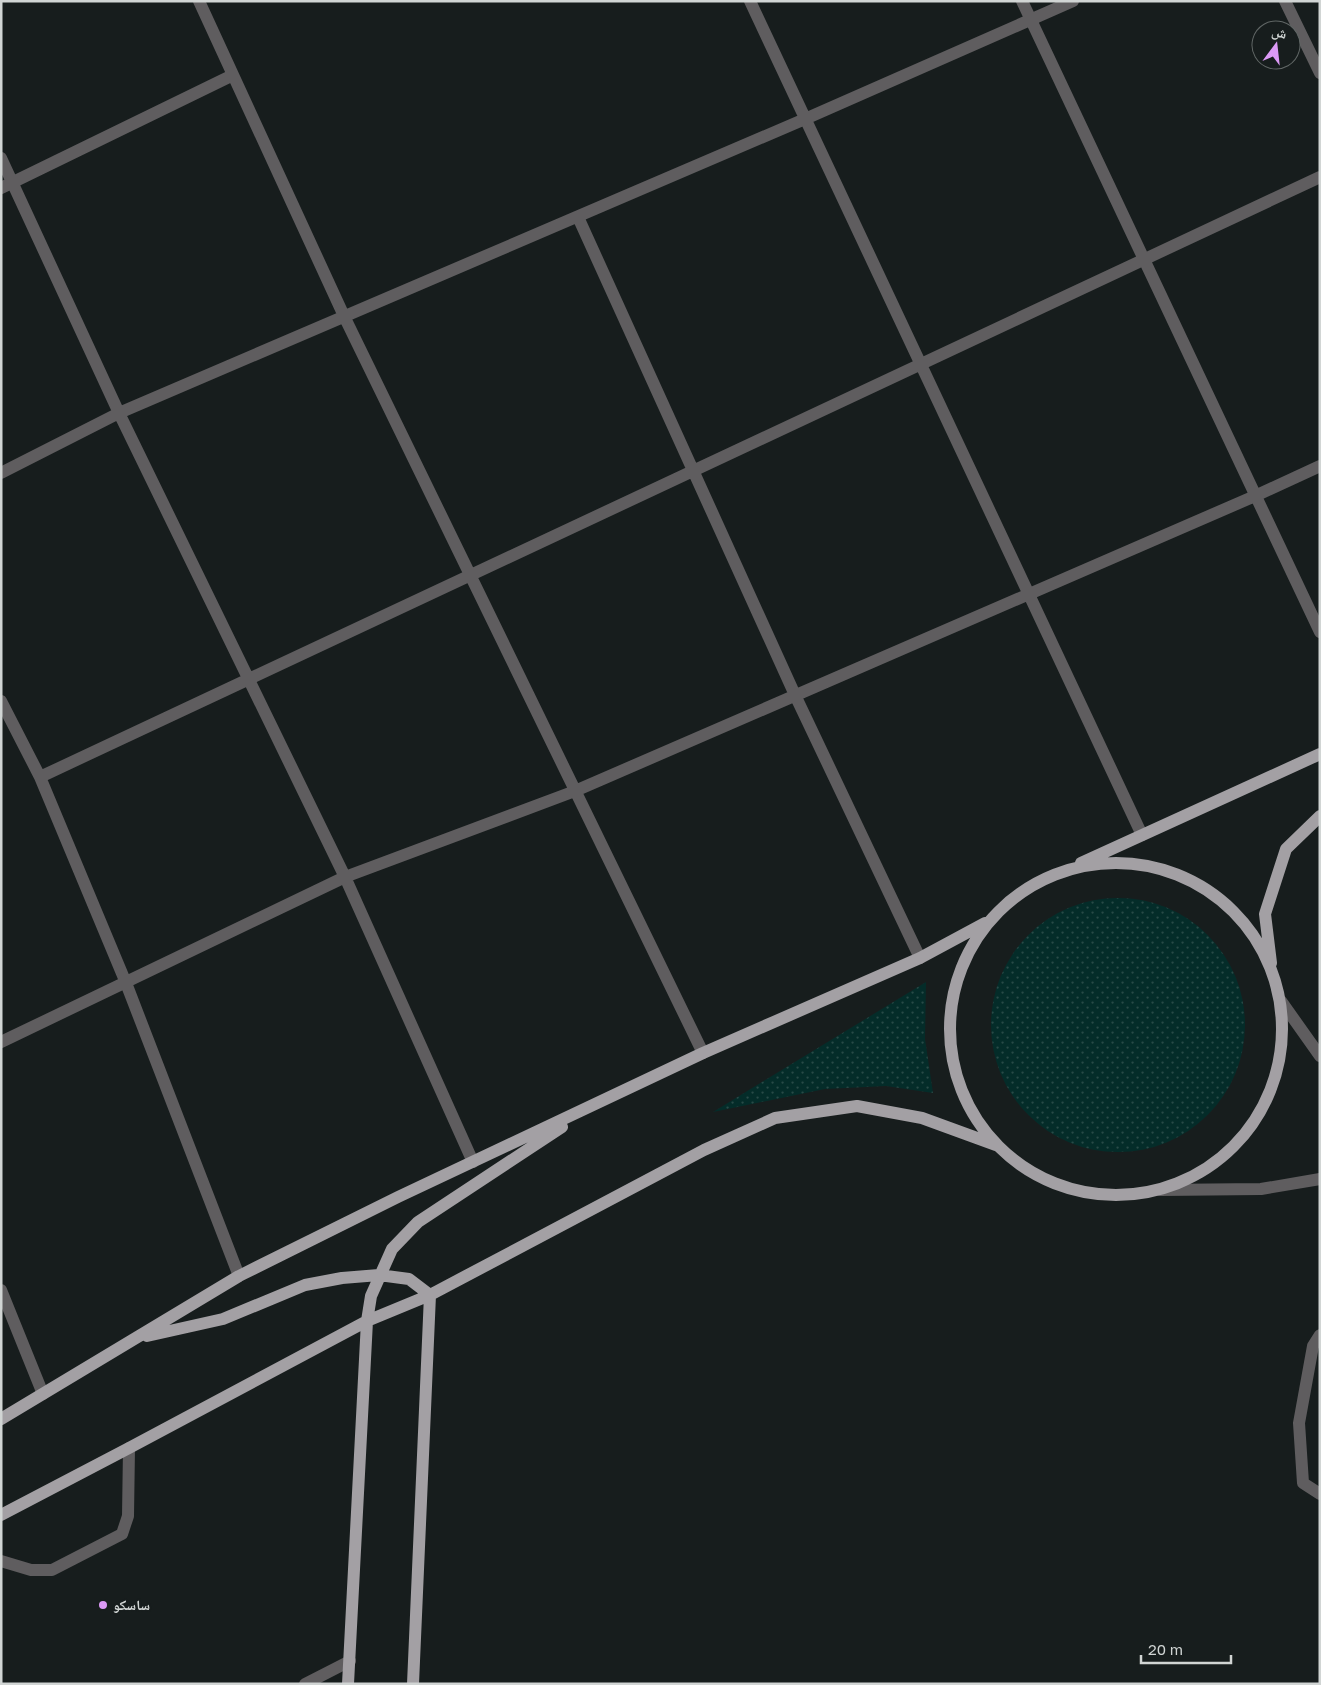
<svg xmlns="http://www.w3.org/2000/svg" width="1321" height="1685" viewBox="0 0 1321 1685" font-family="'Golos Text','Noto Naskh Arabic',sans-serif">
	<defs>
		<pattern id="grass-dots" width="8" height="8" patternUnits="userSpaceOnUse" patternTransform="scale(1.25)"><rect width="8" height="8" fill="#042c29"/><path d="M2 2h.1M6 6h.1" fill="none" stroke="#284a47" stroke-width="1.8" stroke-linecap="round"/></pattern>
	</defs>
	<rect width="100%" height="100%" fill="#171d1d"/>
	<path fill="url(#grass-dots)" d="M991 1025a127 127 0 1 1 254 0a127 127 0 1 1-254 0Z
		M926,982L925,1039L933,1093L886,1086L825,1089L713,1112Z"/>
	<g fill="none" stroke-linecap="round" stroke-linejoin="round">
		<path stroke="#5f5d5f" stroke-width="12" d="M199,1L344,316L703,1053
			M750,1L1142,835
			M1022,1L1320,632
			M1285,1L1320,73
			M1,158L119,413L345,877L473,1162
			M1,188L233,75
			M578,217L795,695L920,958
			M1,473L119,413L805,119L1073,1
			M1,701L40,777L126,983L239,1276
			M40,777L1320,177
			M1281,1001L1320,1056
			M1,1042L345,877L575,791L1255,496L1320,466
			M1160,1190L1261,1189L1320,1179
			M1,1290L43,1394
			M1320,1335L1313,1346L1299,1423L1303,1483L1320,1494
			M1,1561L31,1570H52L122,1534L128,1516L129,1448
			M305,1684L350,1661"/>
		<path stroke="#a3a0a4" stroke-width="12" d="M1081,863L1320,754
			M950 1029a166 166 0 1 1 332 0a166 166 0 1 1-332 0Z
			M1271,963L1265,914L1286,849L1320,816
			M147,1336L223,1319L305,1285L342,1278L379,1275L409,1279L430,1295L413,1684
			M1,1419L239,1276L398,1197L703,1053L920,958L985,923
			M1,1515L129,1448L367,1321L430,1295L704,1150L775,1118L857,1106L922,1118L996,1145
			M348,1684L367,1321L371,1296L392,1249L418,1222L562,1127"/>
	</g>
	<circle fill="#db99f5" stroke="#171d1d" stroke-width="2" cx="103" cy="1605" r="5"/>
	<g text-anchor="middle" stroke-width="4" stroke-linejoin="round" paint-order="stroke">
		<g font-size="14" font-weight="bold" fill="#d1d5d4" stroke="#171d1d" text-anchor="start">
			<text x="113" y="1610">ساسكو</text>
		</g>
	</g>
	<rect width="1321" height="1685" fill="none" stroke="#d1d5d4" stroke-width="5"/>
	<g transform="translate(1276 45) rotate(15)"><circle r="24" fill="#171d1d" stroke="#616766"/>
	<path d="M0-4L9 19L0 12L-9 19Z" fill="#db99f5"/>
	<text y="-8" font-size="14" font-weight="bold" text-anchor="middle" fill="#d1d5d4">ش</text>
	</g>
	<path d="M1141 1655v8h90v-8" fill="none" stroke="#d1d5d4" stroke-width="2.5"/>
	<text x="1148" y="1655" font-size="15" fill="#d1d5d4" stroke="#171d1d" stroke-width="4" paint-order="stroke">20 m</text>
</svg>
